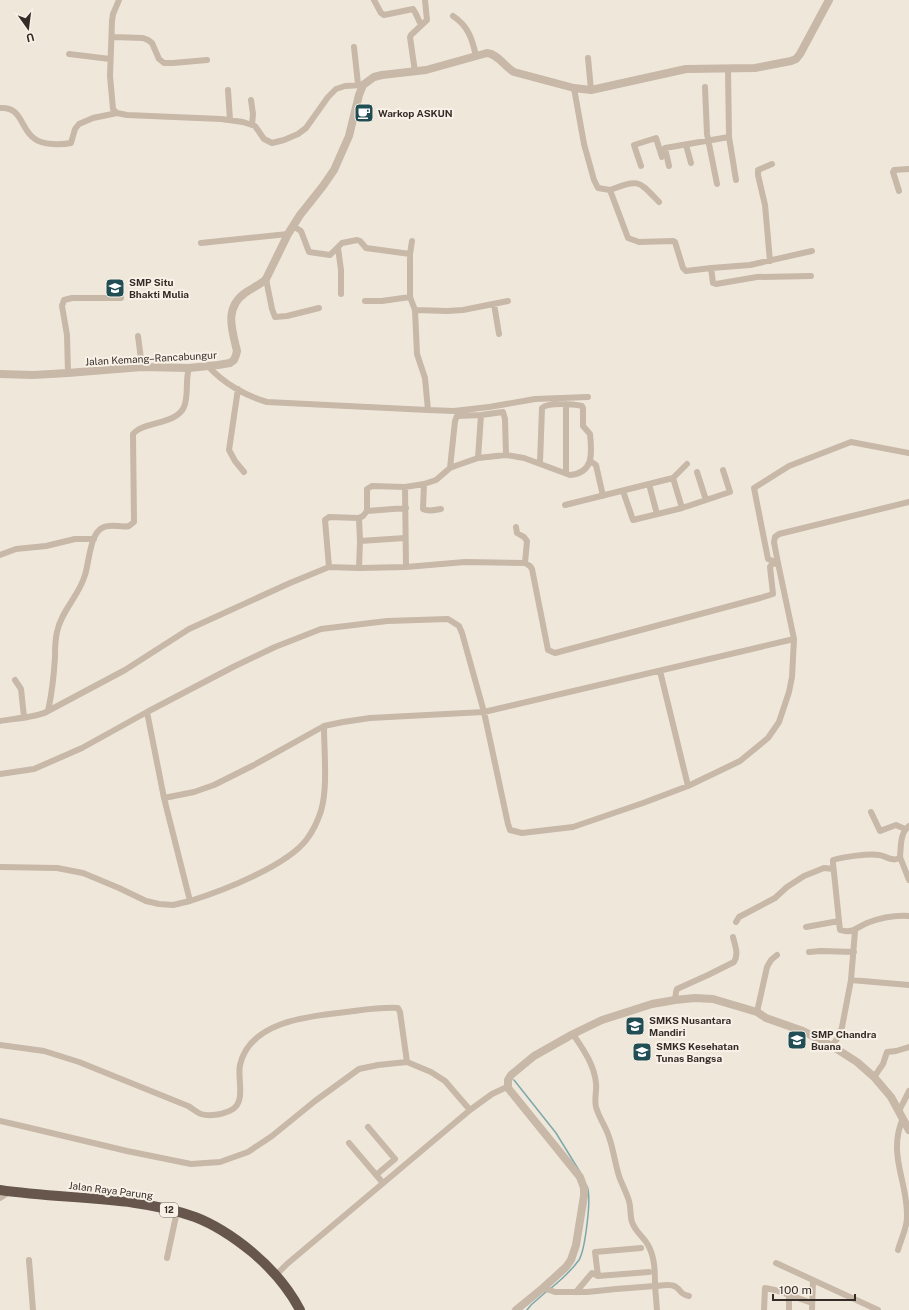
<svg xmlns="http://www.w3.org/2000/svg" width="909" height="1310" viewBox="0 0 909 1310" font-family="'Public Sans',sans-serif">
	<rect width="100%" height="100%" fill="#f0e7db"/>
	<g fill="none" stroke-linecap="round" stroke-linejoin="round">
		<path stroke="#7ca8ab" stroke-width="1.5" d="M514,1080L556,1133L580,1172
			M550,1289C561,1280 571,1271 579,1260C585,1250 592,1197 587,1186
			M527,1310L531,1305L547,1291"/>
		<path stroke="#c7b8a8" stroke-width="6" d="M374,0L381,13L384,15L413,9L416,14L421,25
			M453,16C468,26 472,38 476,56
			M113,37L143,38L148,40L152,43L159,59L164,63H173L207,60
			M354,47L358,84
			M69,54L110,59
			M588,58L591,90
			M728,68L729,137L736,180
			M415,72L410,37L411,35L427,20L425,0
			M705,87L707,134L717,184
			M574,88L584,144L594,180L598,188L610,190L628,238L639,242L673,241L675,242L683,268L686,271L711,268L713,283L716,284L757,277L811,276
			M228,90L230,120
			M251,100L253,114L252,125
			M0,108C23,106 20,130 35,139C42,145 62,145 71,143L75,129L79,124L93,118L117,113L127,115L221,119L243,122L255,126L264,139L272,143L284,140L298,134L306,128L328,97L336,89L345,86L363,85
			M117,113L113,109L110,76L112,21L113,14L119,0
			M686,145L691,163
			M641,166L634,145L656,138L662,157
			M669,166L665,148L729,137
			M610,190C639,179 638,180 659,202
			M899,191L893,172L894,170L909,169
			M293,226L301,231L309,252L330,255L342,243L357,240L360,241L366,248L410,254
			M412,241L410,254V297L415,310L417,354L425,378L428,410L454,411L489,407L535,399L588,397
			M201,243L288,234
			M338,248L341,270V294
			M770,261L765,205L758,175V170L772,164
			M711,268L750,265L812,251
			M266,279L272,309L275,317L287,316L319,308
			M365,301H382L410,297
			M494,304L499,334
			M415,310L447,311L463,310L508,301
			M138,336L142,367
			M208,366C223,383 246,396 267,402L428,410
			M68,373L67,335L62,306L64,300L72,298H121
			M238,389L229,450L235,461L244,472
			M478,458L481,415
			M590,461L596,465L603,496
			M450,468L455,421L457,416L481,415L503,412L505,419L506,455
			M697,472L706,500
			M566,473V404
			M673,478L682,508
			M424,484L423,509C429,512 435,510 441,509
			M649,484L657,514
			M405,487L406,567
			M623,491L633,520L682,508L730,492L723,470
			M565,505L673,478L687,464
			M367,511L406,508
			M516,527L517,533L524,537L527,541L525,563
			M360,541L359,518L363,516L367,511V489L372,486L405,487L424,484L436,480L450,468L455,466L478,458L506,455L524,458L570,475C594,473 592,453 590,434L583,426V408L582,406C574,404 548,402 542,408L540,463
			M0,555L16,549L46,546L75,539H94
			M778,563L768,559L754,488L789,466L851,442L909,453
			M329,567L325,520L329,517L359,518
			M359,568L360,541L405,538
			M660,671L688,786
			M15,680L21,689L24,717
			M48,711L125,670L189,629L290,583L329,567L359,568L406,567L465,562L525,563L530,566L532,569L548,650L555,653L760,598L773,594L770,567L772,564L778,563
			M147,712L164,798
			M0,721C11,719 40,717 48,711C52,693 54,674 55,657C55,649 55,640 57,632C61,611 79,596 85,575C89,563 90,534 102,528C110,523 121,528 129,526L134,522L133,434C143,421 176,425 184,407C189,395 185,380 189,368
			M0,774L34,769L82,748L147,712L233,667L275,647L321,629L387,621L448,619L459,626L462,633L484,712L508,824L510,830L522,833L573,827L643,803L688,786L740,761L768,738L779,722L789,692L792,677L794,639L778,563L774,542L775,537L779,534L909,502
			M871,812L880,831L896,825L905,829
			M900,857L909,880
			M0,867L57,868L83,873L119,888L146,901L159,904L173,905L190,901L164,798L194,792L214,785L254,765L324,726L343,722L370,718L484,712L794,639
			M190,901C222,891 287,866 307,839C313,831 318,820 321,811C328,787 324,753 324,726
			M839,921L833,863V860C843,857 869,853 879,855C886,856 894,863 900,857C901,846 900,833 909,826
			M736,922L739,917L775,898L787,887L804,876L824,868L833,869
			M806,927L839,921L840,930C853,934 857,927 867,923C880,918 895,915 909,916
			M809,952L821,951L854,952
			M851,980L909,985
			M675,1000L676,992L677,989L708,975L734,962C739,954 735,946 733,937
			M757,1012L767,967L771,960L777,955
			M0,1045L44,1051L79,1062L188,1106C192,1108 196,1112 201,1114C210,1117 225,1114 233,1109C246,1100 237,1078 240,1065C250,1021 310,1016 346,1012C363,1010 380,1007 398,1008L400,1012L407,1062
			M832,1046L839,1036L842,1027L851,980L855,931
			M874,1077L883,1064L887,1052L896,1051L909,1047
			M899,1111L909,1091
			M0,1121L22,1126L127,1151L191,1164L220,1162L248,1152L272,1136L315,1101L359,1069L378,1065L407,1062L431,1072L445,1081L470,1110
			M368,1127L395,1159L376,1175
			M349,1143L383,1183
			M0,1198L6,1194L7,1191
			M898,1250C901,1239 907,1228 907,1217C908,1181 887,1155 903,1118
			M167,1258L176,1216
			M29,1260L33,1310
			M776,1263L878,1310
			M276,1275L287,1264L470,1110L492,1094L507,1087
			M598,1276L595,1252L641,1248
			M543,1288L555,1292H587L616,1289L655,1286C655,1273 655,1257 648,1245C643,1236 636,1233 632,1222C630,1216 631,1208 629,1201C627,1194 623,1186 620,1179C615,1165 614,1151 609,1137C606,1127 599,1118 596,1107C594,1099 597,1091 596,1083C594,1064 583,1049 573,1034
			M576,1292L592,1273L598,1276L649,1272
			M657,1310L655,1286C661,1286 670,1283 676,1287C682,1291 679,1294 689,1296
			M764,1310L765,1288L775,1290L812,1303
			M789,1310V1295
			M812,1310L813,1280"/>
		<path stroke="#c7b8a8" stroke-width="8" d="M0,374L33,375L68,373L142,367L189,368L218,365L230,363L234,360L236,355L237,351C232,330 224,308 245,293C252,288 260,285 266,279L288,234L300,215L323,186L334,170L349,136L359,95L363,85L374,77L382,75L426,70L487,53C498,54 505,67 514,72L574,88L591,90L686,69L755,68L791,61L796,59L800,54L829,0
			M516,1310L543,1288L566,1267L571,1260L576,1245L584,1196V1188L580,1177L508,1088V1080L511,1075L534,1056L573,1034L602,1020L652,1004L675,1000L695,998L713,999L757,1012L766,1018L803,1031L832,1046L857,1062L874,1077L891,1097L909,1130"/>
		<path stroke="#66564c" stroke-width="10" d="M0,1190C65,1200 133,1195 195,1217C216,1225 235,1238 252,1252C271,1268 288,1287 300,1310"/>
	</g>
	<defs>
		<g id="cafe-square" transform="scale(1)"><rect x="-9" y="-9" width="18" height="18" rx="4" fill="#204e54" stroke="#f8f1e7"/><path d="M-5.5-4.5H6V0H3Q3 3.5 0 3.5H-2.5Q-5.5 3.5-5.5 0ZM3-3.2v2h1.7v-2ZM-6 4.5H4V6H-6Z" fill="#fff"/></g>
		<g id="school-square" transform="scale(1)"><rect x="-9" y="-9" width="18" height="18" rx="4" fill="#204e54" stroke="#f8f1e7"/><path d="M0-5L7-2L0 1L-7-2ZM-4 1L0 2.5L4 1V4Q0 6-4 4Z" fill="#fff"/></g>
	</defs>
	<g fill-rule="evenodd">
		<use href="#cafe-square" x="364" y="113"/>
		<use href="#school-square" x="115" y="288"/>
		<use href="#school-square" x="635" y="1026"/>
		<use href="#school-square" x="797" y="1040"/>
		<use href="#school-square" x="642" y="1052"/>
	</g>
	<g text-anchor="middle" stroke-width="4" stroke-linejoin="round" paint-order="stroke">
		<rect fill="#f8f1e7" stroke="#706761" stroke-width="1" x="160" y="1203" width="18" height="14" rx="3"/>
		<g font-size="9" font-weight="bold" fill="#352c28">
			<text x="169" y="1213">12</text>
		</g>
		<g font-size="10" font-weight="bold" fill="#352c28" stroke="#f8f1e7" text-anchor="start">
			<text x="378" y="117">Warkop ASKUN</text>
			<text x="129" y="286">SMP Situ<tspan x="129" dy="12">Bhakti Mulia</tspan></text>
			<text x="649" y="1024">SMKS Nusantara<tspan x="649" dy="12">Mandiri</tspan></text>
			<text x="811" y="1038">SMP Chandra<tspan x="811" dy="12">Buana</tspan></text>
			<text x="656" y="1050">SMKS Kesehatan<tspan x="656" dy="12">Tunas Bangsa</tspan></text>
		</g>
		<g font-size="10" fill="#352c28" stroke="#f8f1e7">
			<text transform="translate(151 358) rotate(-3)" y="4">Jalan Kemang–Rancabungur</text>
			<text transform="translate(111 1190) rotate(7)" y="4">Jalan Raya Parung</text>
		</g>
	</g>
	<g transform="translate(28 28) rotate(166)" stroke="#f8f1e7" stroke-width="3" paint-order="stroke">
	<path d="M0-3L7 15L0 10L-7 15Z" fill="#352c28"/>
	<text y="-6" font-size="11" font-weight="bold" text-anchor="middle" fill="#352c28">U</text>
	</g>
	<path d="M773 1294v6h82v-6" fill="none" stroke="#352c28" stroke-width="2"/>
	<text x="779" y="1294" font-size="12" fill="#352c28" stroke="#f8f1e7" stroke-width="3" paint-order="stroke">100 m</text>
</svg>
